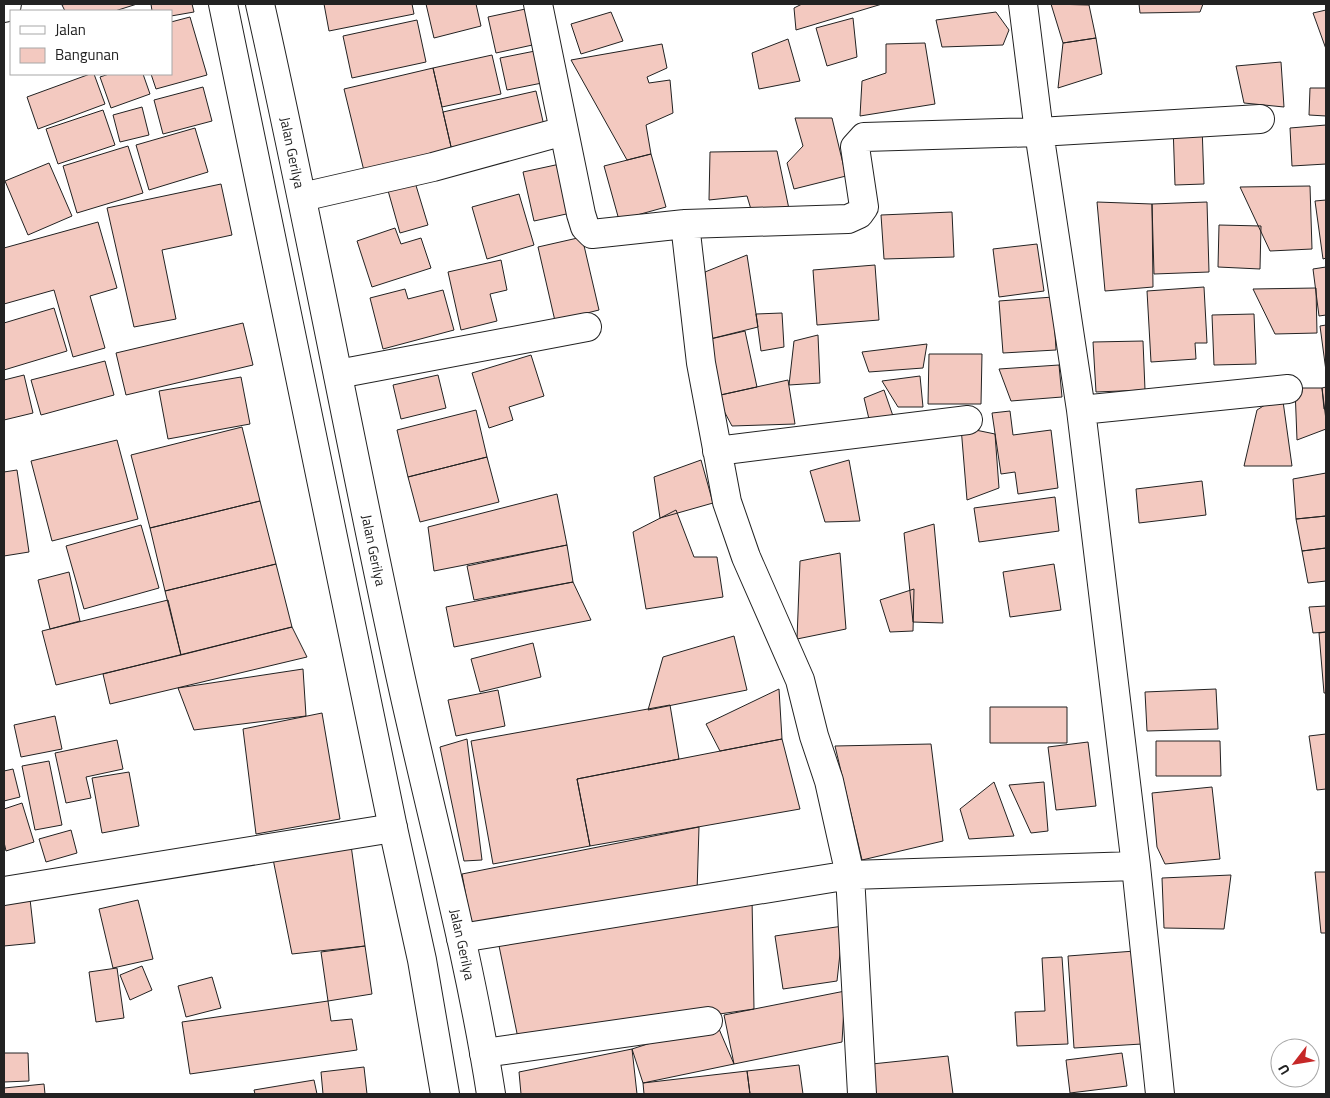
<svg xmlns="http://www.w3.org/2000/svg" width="1330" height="1098" viewBox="0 0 1330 1098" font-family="'Titillium Web',sans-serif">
	<rect width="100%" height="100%" fill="#fff"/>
	<path fill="#f3c9c0" stroke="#222" d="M66,4H137L115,11H65L62,5Z
		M151,4H192L194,12L171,16V11H152Z
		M324,4H412L414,14L329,31Z
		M426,4H476L481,26L434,38Z
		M802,4H882L796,30L794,8Z
		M1051,4L1089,5L1096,38L1063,43Z
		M1139,4H1203L1200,12L1140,13Z
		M530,8L537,44L496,53L488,17Z
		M1326,10V49L1313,13Z
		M611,12L623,41L581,54L571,24Z
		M996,12L1009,30L1003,45L942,47L936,20Z
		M190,17L207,75L156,89L151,74H171V22Z
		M853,18L857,57L827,66L816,28Z
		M417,20L426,62L352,78L343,36Z
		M1096,38L1102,74L1058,88L1063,43Z
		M788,39L800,81L759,89L752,53Z
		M925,43L935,104L860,116L862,81L886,73V44Z
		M662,44L667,68L647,77L649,83L670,80L673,113L646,125L651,154L627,160L571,60Z
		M535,51L542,83L507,90L500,58Z
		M492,55L501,94L442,107L433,68Z
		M1281,62L1284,107L1244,103L1236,66Z
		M433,68L452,151L364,171L344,89Z
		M90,74H94L105,104L38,129L27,97Z
		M109,74H143L150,94L111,108L100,77Z
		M203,87L212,121L163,134L154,100Z
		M1310,88H1326V116L1309,115Z
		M536,91L545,130L452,151L443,112Z
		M142,107L149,135L120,142L113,115Z
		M103,110L115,145L58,164L46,129Z
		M795,118H832L846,176L794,189L787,163L803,146Z
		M1173,125H1202L1204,184L1175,185Z
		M1326,125V164L1292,166L1290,128Z
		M195,128L208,172L149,190L136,145Z
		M128,146L143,193L77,213L63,166Z
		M777,151L789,209L753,216L747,196L709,200L710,152Z
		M651,154L666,207L619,220L604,166Z
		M49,163L72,216L28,235L5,181Z
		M560,164L571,213L534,221L523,172Z
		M414,179L428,225L400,233L387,187Z
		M221,184L232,235L162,250L176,319L134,327L107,208Z
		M1310,186L1312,249L1270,251L1240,187Z
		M519,194L534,245L487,259L472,207Z
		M1326,200V258L1323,259L1315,201Z
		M1097,202L1152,204L1153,287L1105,291Z
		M1207,202L1209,272L1154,274L1152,204Z
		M952,212L954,257L884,259L881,215Z
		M98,222L117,288L90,296L105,348L73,357L54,290L4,304V248Z
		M1219,225L1261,226L1260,269L1218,267Z
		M395,228L401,244L421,238L431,268L372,287L357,241Z
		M582,237L599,310L555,321L538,247Z
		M1037,244L1044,291L999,297L993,249Z
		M747,255L758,327L706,340L705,272Z
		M501,260L507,290L490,294L497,321L461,330L448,272Z
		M875,265L879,320L817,325L813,270Z
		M1326,267V315L1319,316L1313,269Z
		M1204,287L1207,343H1195L1196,359L1151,362L1147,291Z
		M1316,288L1317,333L1275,334L1253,289Z
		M405,289L408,299L443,290L454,330L383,349L370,298Z
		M1053,297L1056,350L1003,353L999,301Z
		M54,308L67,351L4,370V323Z
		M782,313L784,347L761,351L756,314Z
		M1254,314L1256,364L1214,365L1212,315Z
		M243,323L253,365L126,395L116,353Z
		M1326,325V371L1320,326Z
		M745,331L757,387L716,396L706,340Z
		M818,335L820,383L789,385L794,341Z
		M1143,341L1145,390L1096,392L1093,342Z
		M927,344L923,368L869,372L862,352Z
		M929,354H982L981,404H928Z
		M531,355L544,396L509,407L513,420L489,428L472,373Z
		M105,361L114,395L41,415L31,380Z
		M1059,365L1062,397L1011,401L999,369Z
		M24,375L33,413L4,420V380Z
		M438,375L446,408L401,419L393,385Z
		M920,376L923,407H898L882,381Z
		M241,377L250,424L168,439L159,391Z
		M788,380L795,424L732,426L716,396Z
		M1326,387V409H1324L1322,388Z
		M1295,388H1322L1326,420V429L1297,440Z
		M884,390L893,416L869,419L864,398Z
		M1282,394L1292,466H1244L1257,410Z
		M476,410L487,457L408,477L397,430Z
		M1010,411L1013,435L1051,430L1058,488L1018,494L1015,472L1001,474L992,413Z
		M242,427L260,501L150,528L131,455Z
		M961,427L995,434L999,488L967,500Z
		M117,440L138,519L52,541L31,461Z
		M487,457L499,502L420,522L408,477Z
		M701,460L713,503L660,518L654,477Z
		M849,460L860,521L825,522L810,471Z
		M17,470L29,552L4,556V472Z
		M1326,473V516L1296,519L1293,479Z
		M1202,481L1206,515L1139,523L1136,489Z
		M557,494L567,545L434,571L428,527Z
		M1055,497L1059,531L979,542L974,508Z
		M260,501L276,564L165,591L150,528Z
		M676,510L694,557H717L723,597L646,609L633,532Z
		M1326,516V548L1302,551L1296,519Z
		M934,524L943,623L913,622L904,533Z
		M141,525L159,588L84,609L66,546Z
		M567,545L573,582L474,600L467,566Z
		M1326,548V581L1308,583L1302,551Z
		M840,553L846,629L797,639L800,561Z
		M276,564L292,627L181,655L165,591Z
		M1054,564L1061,610L1010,617L1003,572Z
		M69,572L80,621L50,629L38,580Z
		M573,582L591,620L454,647L446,607Z
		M914,589L913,631L890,632L880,600Z
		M168,600L181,655L56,685L42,631Z
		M1326,606V632L1313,633L1309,607Z
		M292,627L307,657L110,704L103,674Z
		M1326,632V693H1324L1319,633Z
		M734,636L747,690L648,710L663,657Z
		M533,643L541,677L480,692L471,659Z
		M303,669L306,716L194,730L178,688Z
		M779,689L782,739L720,751L706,724Z
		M1216,689L1218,729L1147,731L1145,692Z
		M498,690L505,726L456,736L448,700Z
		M670,705L679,759L577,779L590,846L493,864L471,741Z
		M990,707H1067V743H990Z
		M322,713L340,819L256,834L243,729Z
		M55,716L62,749L21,757L14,725Z
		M1326,734V789L1317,790L1309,736Z
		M467,739L482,860L464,861L440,747Z
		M782,739L800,809L590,846L577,779Z
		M117,740L123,769L86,777L91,798L66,803L55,753Z
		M1156,741H1220L1221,776H1156Z
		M1088,742L1096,806L1056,810L1048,747Z
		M931,744L943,841L862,860L835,746Z
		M49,761L62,825L35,830L22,766Z
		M13,769L20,797L4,801V771Z
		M129,772L139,826L102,833L92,778Z
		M994,782L1014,836L969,839L960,809Z
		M1044,782L1048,831L1031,833L1009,785Z
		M1212,787L1220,859L1165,864L1157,847L1152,793Z
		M22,803L34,842L6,851L4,842V809Z
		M699,827L697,892L472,929L462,874Z
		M71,830L77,853L46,862L39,839Z
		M350,838L365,946L292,954L273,859Z
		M1315,872H1326V933H1321Z
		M1231,875L1224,929L1164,928L1162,878Z
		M752,898L754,1009L519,1043L498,941Z
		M30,899L35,943L4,946V902Z
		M138,900L153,959L113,968L99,909Z
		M843,926L837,981L783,989L775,936Z
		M365,946L372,994L328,1001L321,952Z
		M1135,951L1142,1044L1074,1048L1068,956Z
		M1062,957L1068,1044L1017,1046L1015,1012L1045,1011L1042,958Z
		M142,966L152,990L130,1000L120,975Z
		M117,968L124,1018L96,1022L89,972Z
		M212,977L221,1008L186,1017L178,986Z
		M845,991L842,1042L734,1064L724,1015Z
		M328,1001L331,1021L352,1019L357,1050L190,1074L182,1022Z
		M716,1022L734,1064L643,1083L632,1049Z
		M632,1049L637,1094H521L519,1072Z
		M4,1053H28L29,1081L4,1082Z
		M1122,1053L1127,1086L1070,1093L1066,1060Z
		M948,1056L953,1094H876L872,1064Z
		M799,1065L803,1094H750L747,1071Z
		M364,1067L367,1094H323L321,1072Z
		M747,1071L750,1094H644L643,1083Z
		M314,1080L317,1094H255L254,1090Z
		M44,1084L45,1094H4V1088Z"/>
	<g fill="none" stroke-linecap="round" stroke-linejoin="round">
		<g stroke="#222" stroke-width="30">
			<path id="street" d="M538,4L581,214L585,227L592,234L685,224L848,219L859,214L864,207L855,147L864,137L1039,132L1260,119
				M1023,4L1039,132L1081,410L1136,866L1160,1094
				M4,8L7,4
				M302,197L433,167L564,131
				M685,224L701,363L727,502L746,557L800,680L814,736L829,781L850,875L862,1094
				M338,374L587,327
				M1081,410L1288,389
				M717,451L968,420
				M4,891L393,828
				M461,938L850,875L1136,866
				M484,1053L708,1021"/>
		</g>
		<g stroke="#222" stroke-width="30">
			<g id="highway">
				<path d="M223,4L393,828L422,960L445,1094"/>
				<path id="s1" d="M260,4C309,221 349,439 396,656C427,802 468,946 491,1094"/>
			</g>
		</g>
		<use href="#street" stroke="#fff" stroke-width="28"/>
		<use href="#highway" stroke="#fff" stroke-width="28"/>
	</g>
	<g text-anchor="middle" stroke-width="4" stroke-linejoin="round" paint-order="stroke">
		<g font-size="14" fill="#222" stroke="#fff">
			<text dy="5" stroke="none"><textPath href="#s1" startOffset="152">Jalan Gerilya</textPath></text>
			<text dy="5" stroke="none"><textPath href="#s1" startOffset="558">Jalan Gerilya</textPath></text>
			<text dy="5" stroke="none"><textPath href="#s1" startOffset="962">Jalan Gerilya</textPath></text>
		</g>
	</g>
	<rect width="1330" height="1098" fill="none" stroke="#222222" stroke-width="10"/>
	<rect x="10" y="10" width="162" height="65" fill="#ffffff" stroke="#a7a7a7"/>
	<rect x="20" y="26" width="25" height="8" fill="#ffffff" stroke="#a7a7a7"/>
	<text x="55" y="35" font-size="15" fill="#222222">Jalan</text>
	<rect x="20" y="48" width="25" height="15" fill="#f3c9c0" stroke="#a7a7a7"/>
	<text x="55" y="60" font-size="15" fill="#222222">Bangunan</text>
	<g transform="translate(1295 1063) rotate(239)"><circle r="24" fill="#ffffff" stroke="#a7a7a7"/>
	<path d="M0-4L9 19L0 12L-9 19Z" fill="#c62828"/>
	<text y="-8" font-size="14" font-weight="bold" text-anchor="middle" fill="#222222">U</text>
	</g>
</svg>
